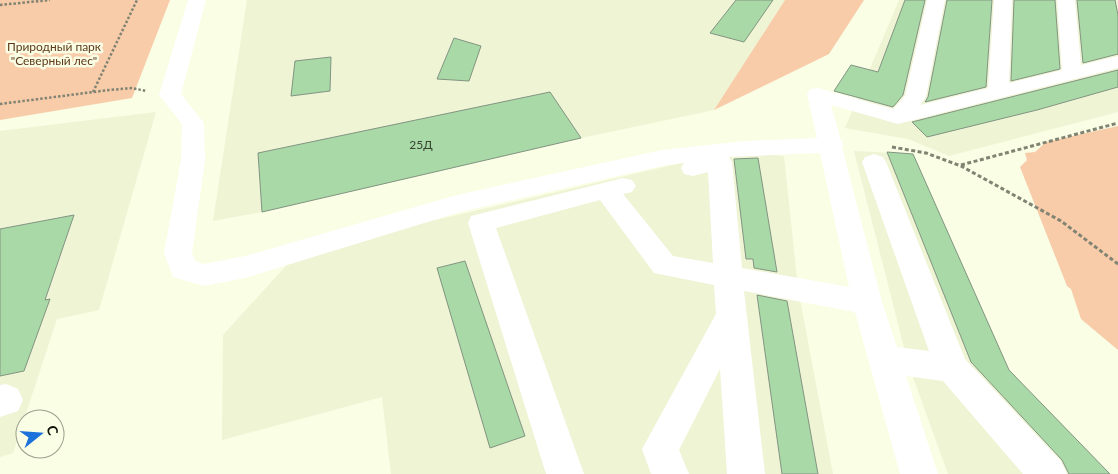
<svg xmlns="http://www.w3.org/2000/svg" width="1118" height="474" viewBox="0 0 1118 474" font-family="Lato,sans-serif">
	<rect width="100%" height="100%" fill="#f9fee5"/>
	<path fill="#eef4d4" d="M247,0H785L714,110L581,138L262,212L213,221Z
		M899,0H1118V112L949,156L908,139L845,128Z
		M156,112L99,310L57,319L13,453L0,457V131Z
		M733,151L784,156L798,289L833,474H391L382,397L222,440L223,335L294,257L414,225Z
		M854,151L913,154L1009,370L1110,474H948L908,363Z"/>
	<path fill="#f8cba9" d="M0,0H170L132,98L0,120Z
		M785,0H864L829,54L714,110Z
		M1118,126V350L1081,319L1071,289L1067,286L1020,167L1027,160L1025,153L1035,152L1046,142Z"/>
	<path fill="#a8d9a7" stroke="#839482" d="M736,0H773L744,42L710,33Z
		M905,0H925L903,95L893,107L834,91L851,65L878,72Z
		M947,0H992L986,87L925,102L928,97Z
		M1014,0H1055L1060,69L1011,81Z
		M1077,0H1115L1118,15V54L1083,63Z
		M454,38L481,46L469,81L437,79Z
		M331,57L330,91L291,96L295,61Z
		M1118,70V87L1037,110L927,137L912,122Z
		M550,92L581,138L262,212L258,153Z
		M887,152L913,154L1009,370L1110,474H1069L1062,460L971,362Z
		M758,158L777,272L754,268L753,259H746L734,159Z
		M74,215L45,300L50,299L24,371L0,376V229Z
		M465,261L525,436L490,448L437,268Z
		M757,295L787,301L818,474H782Z"/>
	<g fill="none" stroke-linecap="round" stroke-linejoin="round">
		<path stroke="#818473" stroke-width="2.5" stroke-dasharray="2.5 2" stroke-linecap="butt" d="M0,5L50,0
			M93,92L137,0
			M0,104L109,90L132,88L146,91"/>
		<path stroke="#818473" stroke-width="3" stroke-dasharray="4 2.5" stroke-linecap="butt" d="M892,147L926,153L961,166L1061,221L1118,264
			M961,165L1118,123"/>
		<path fill="#fff" fill-rule="evenodd" d="M188,0H206L181,94L204,123L205,160L192,253L195,261L204,264L245,256L457,195L662,150L745,141L817,138L807,94L810,89L818,88L893,109L905,96L927,0H945L926,97L920,105L988,88L994,0H1012L1009,83L1062,70L1057,0H1075L1081,65L1118,56V68L898,124L831,105L841,140L844,145L842,147L882,302L897,347L929,351L862,162L865,157L874,154L883,157L886,162L965,359L1061,461L1067,474H1023L943,381L906,376L938,474H900L855,312L744,291L765,474H727L720,369L679,450L689,474H651L642,449L716,314L714,285L654,273L600,200L496,228L584,474H546L468,223L471,216L623,178L632,180L636,186L632,192L623,194L673,256L713,263L708,172L693,176L684,174L681,168L684,163L662,166L460,212L245,278L204,286L173,277L164,253L181,160L182,124L159,95ZM820,153L849,287L742,268L732,162L729,157Z
			M6,384L18,389L23,400L18,411L0,417V385Z"/>
	</g>
	<g text-anchor="middle" stroke-width="5" stroke-linejoin="round" paint-order="stroke">
		<g font-size="12" fill="#5d3919" stroke="#f9fee5">
			<text x="54" y="51">Природный парк<tspan x="54" dy="14">"Северный лес"</tspan></text>
		</g>
		<g font-size="12" fill="#374431">
			<text x="421" y="149">25Д</text>
		</g>
	</g>
	<g transform="translate(40 434) rotate(73)"><circle r="24" fill="#f9fee5" stroke="#9ca08d"/>
	<path d="M0-4L9 19L0 12L-9 19Z" fill="#1d71db"/>
	<text y="-8" font-size="14" font-weight="bold" text-anchor="middle" fill="#11130a">С</text>
	</g>
</svg>
